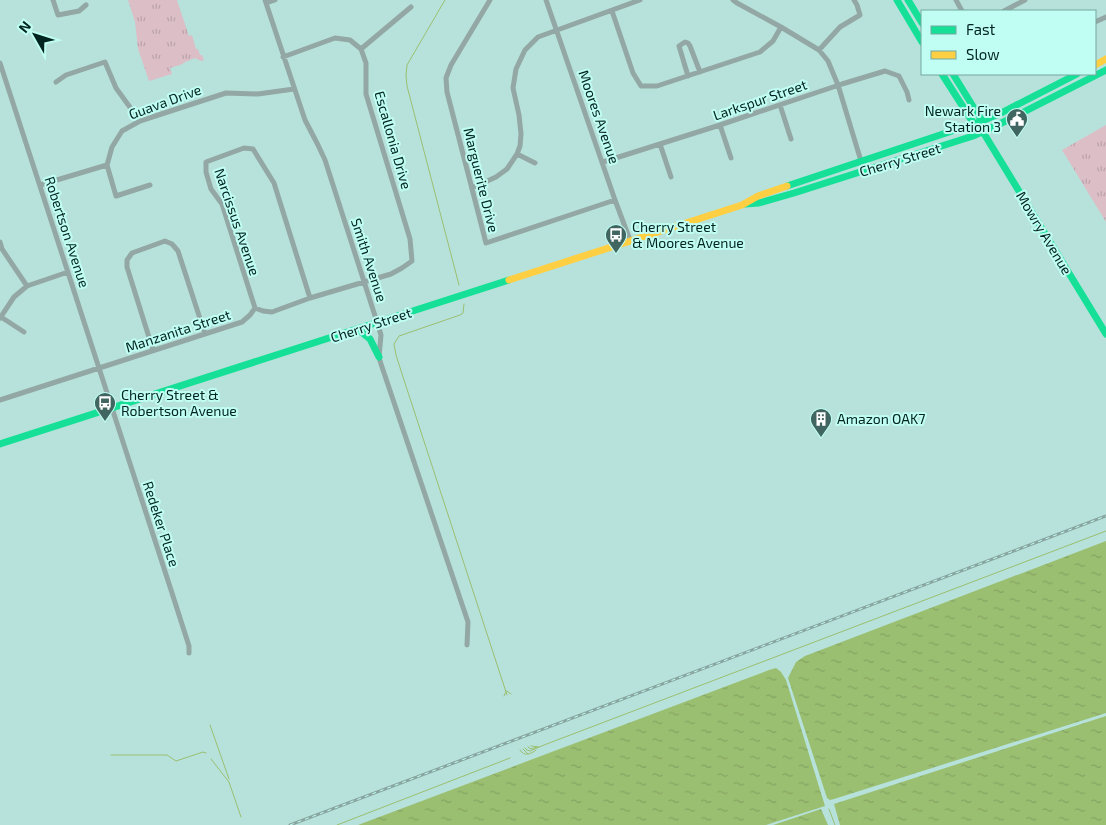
<svg xmlns="http://www.w3.org/2000/svg" width="1106" height="825" viewBox="0 0 1106 825" font-family="'Exo 2',sans-serif">
	<defs>
		<pattern id="grass-tufts" width="24" height="20" patternUnits="userSpaceOnUse" patternTransform="scale(1.25)"><rect width="24" height="20" fill="#dcbec7"/><path d="M3 7l-1-3M5 7V3M7 7l1-3M15 17l-1-3M17 17v-4M19 17l1-3" fill="none" stroke="#bba3ab"/></pattern>
		<pattern id="water-ripples" width="26" height="14" patternUnits="userSpaceOnUse" patternTransform="scale(1.25)"><rect width="26" height="14" fill="#9bbf71"/><path d="M2 4q2-2 4 0t4 0M15 11q2-2 4 0t4 0" fill="none" stroke="#84a462"/></pattern>
	</defs>
	<rect width="100%" height="100%" fill="#b7e2db"/>
	<path fill="url(#grass-tufts)" d="M128,0H177L189,36L192,35L196,49H198L200,55H202L204,60L201,61L195,58L183,63V64L170,68L172,74L149,81L138,49L135,22Z
		M1106,125V222L1062,150Z"/>
	<path fill="url(#water-ripples)" d="M1106,541V713L834,799L830,800L827,798L788,678L796,662L805,656Z
		M776,668L781,672L786,680L825,806L766,825H358L769,670Z
		M1106,716V825H840L834,804Z
		M821,809L828,825H773Z"/>
	<g fill="none" stroke-linecap="round" stroke-linejoin="round">
		<path stroke="#9bbf71" stroke-width="1" d="M445,0L407,65L406,75L407,86L459,285
			M464,304L463,313L460,315L399,336L394,344L396,355L403,377L507,695
			M507,691L511,694
			M504,696L506,691
			M210,725L229,779
			M531,746L539,747
			M528,747L531,749L537,747
			M525,748L527,750L530,751L544,745L1106,531
			M523,749L528,754
			M520,750C524,757 531,754 536,750
			M111,755H167L176,761L203,752L206,753
			M211,759L229,782L241,817
			M829,809L835,825
			M337,825L510,758"/>
		<path stroke="#93a7a4" stroke-width="5" d="M53,0L58,15L79,11L86,5
			M265,0L305,120L318,145L325,160L377,322L381,335L379,357L380,361L468,622L467,645
			M490,0L451,65L446,78L447,92L486,243L615,200
			M546,0L615,200L630,240
			M733,0L737,3L781,27L819,50L828,61L838,85L864,171
			M956,0L962,11
			M266,3L275,0
			M612,11L633,73L641,86H657L760,52L773,41L781,27
			M1004,11L1025,0
			M1095,22L1106,17
			M361,49L411,7
			M819,50L840,27L860,15L857,5L854,0
			M0,63L172,593L189,646V653
			M688,76L679,46L685,42L688,43L690,46L700,72
			M56,82L66,75L105,62L116,88L140,121
			M780,105L791,139
			M720,125L731,158
			M660,144L671,177
			M517,154L535,163
			M603,162L720,125L842,84L885,71L899,76L907,92L909,100
			M107,165L116,196L150,185
			M40,185L107,165L112,147L122,131L140,121L226,93L258,94L294,89
			M472,188L496,177L507,169L517,154L520,146L521,134L519,115L513,88L516,69L525,50L538,37L640,0
			M0,242L2,249L27,286
			M255,308L222,204L211,189L206,172V162L244,148L253,149L274,183L310,298
			M1,317L24,332
			M0,318L14,297L27,286L68,272
			M153,350L127,267V260L132,253L165,241L172,244L178,251L205,334
			M0,400L242,322L250,315L255,308L263,311L272,312L310,298L391,274L402,268L412,261L410,239L366,94V63L361,49L350,40L335,38L283,57"/>
		<path stroke="#16e098" stroke-width="7" d="M897,0L922,42
			M908,0L922,23
			M942,74L974,124L983,132
			M953,74L982,121L983,132
			M983,132L1106,334
			M787,186L982,121L1003,112L1077,74
			M745,204L759,203L794,193L973,136L1008,120L1106,70
			M358,329L370,339L379,357
			M0,444L509,280"/>
		<path stroke="#ffcf43" stroke-width="7" d="M1095,65L1106,59
			M509,280L742,205L758,196L787,186"/>
		<g stroke="#89a5a0" stroke-width="3">
			<path id="rail" d="M290,825L1106,516"/>
		</g>
		<use href="#rail" stroke="#c0fef4" stroke-width="1" stroke-dasharray="4" stroke-linecap="butt"/>
	</g>
	<defs>
		<g id="civic-pin" transform="scale(1.125)"><path d="M0 17L-7.5 6A9.5 9.5 0 1 1 7.5 6Z" fill="#416661" stroke="#c0fef4"/><path d="M-.6-6.5H3V-4.5H.6V-3L4-1V1h2V6H-6V1h2V-1L-.6-3ZM-1.2 2.5V6h2.4V2.5Z" fill="#fff"/></g>
		<g id="bus-pin" transform="scale(1.125)"><path d="M0 17L-7.5 6A9.5 9.5 0 1 1 7.5 6Z" fill="#416661" stroke="#c0fef4"/><path d="M-5-6H5V4H4V6H2V4H-2V6H-4V4H-5ZM-3.5-4V0h7V-4ZM-3.5 1.2v1.5H-2V1.2ZM2 1.2v1.5H3.5V1.2Z" fill="#fff"/></g>
		<g id="building-pin" transform="scale(1.125)"><path d="M0 17L-7.5 6A9.5 9.5 0 1 1 7.5 6Z" fill="#416661" stroke="#c0fef4"/><path d="M-4-6H4V6H1V3H-1V6H-4ZM-2.5-4.3h1.7v1.8h-1.7ZM.8-4.3h1.7v1.8H.8ZM-2.5-1h1.7V.8h-1.7ZM.8-1h1.7V.8H.8Z" fill="#fff"/></g>
	</defs>
	<g fill-rule="evenodd">
		<use href="#civic-pin" x="1017" y="119"/>
		<use href="#bus-pin" x="616" y="235"/>
		<use href="#bus-pin" x="105" y="403"/>
		<use href="#building-pin" x="821" y="419"/>
	</g>
	<g text-anchor="middle" stroke-width="4" stroke-linejoin="round" paint-order="stroke">
		<g font-size="14" fill="#022420" stroke="#c0fef4">
			<text transform="translate(760 100) rotate(-19)" y="5">Larkspur Street</text>
			<text transform="translate(165 102) rotate(-20)" y="5">Guava Drive</text>
			<text transform="translate(599 117) rotate(71)" y="5">Moores Avenue</text>
			<text transform="translate(393 140) rotate(74)" y="5">Escallonia Drive</text>
			<text transform="translate(900 160) rotate(-17)" y="5">Cherry Street</text>
			<text transform="translate(481 180) rotate(76)" y="5">Marguerite Drive</text>
			<text transform="translate(237 222) rotate(71)" y="5">Narcissus Avenue</text>
			<text transform="translate(67 232) rotate(72)" y="5">Robertson Avenue</text>
			<text transform="translate(1044 233) rotate(59)" y="5">Mowry Avenue</text>
			<text transform="translate(369 260) rotate(72)" y="5">Smith Avenue</text>
			<text transform="translate(371 325) rotate(-18)" y="5">Cherry Street</text>
			<text transform="translate(178 331) rotate(-18)" y="5">Manzanita Street</text>
			<text transform="translate(161 524) rotate(72)" y="5">Redeker Place</text>
		</g>
		<g font-size="14" fill="#022420" stroke="#c0fef4" text-anchor="start">
			<text x="1001" y="116" text-anchor="end">Newark Fire<tspan x="1001" dy="16">Station 3</tspan></text>
			<text x="632" y="232">Cherry Street<tspan x="632" dy="16">&amp; Moores Avenue</tspan></text>
			<text x="121" y="400">Cherry Street &amp;<tspan x="121" dy="16">Robertson Avenue</tspan></text>
			<text x="837" y="424">Amazon OAK7</text>
		</g>
	</g>
	<rect x="921" y="10" width="175" height="65" fill="#c0fef4" stroke="#74a79f"/>
	<rect x="931" y="26" width="25" height="8" fill="#16e098" stroke="#74a79f"/>
	<text x="966" y="35" font-size="15" fill="#022420">Fast</text>
	<rect x="931" y="51" width="25" height="8" fill="#ffcf43" stroke="#74a79f"/>
	<text x="966" y="60" font-size="15" fill="#022420">Slow</text>
	<g transform="translate(35 35) rotate(309)" stroke="#c0fef4" stroke-width="4" paint-order="stroke">
	<path d="M0-4L9 19L0 12L-9 19Z" fill="#022420"/>
	<text y="-8" font-size="14" font-weight="bold" text-anchor="middle" fill="#022420">N</text>
	</g>
</svg>
